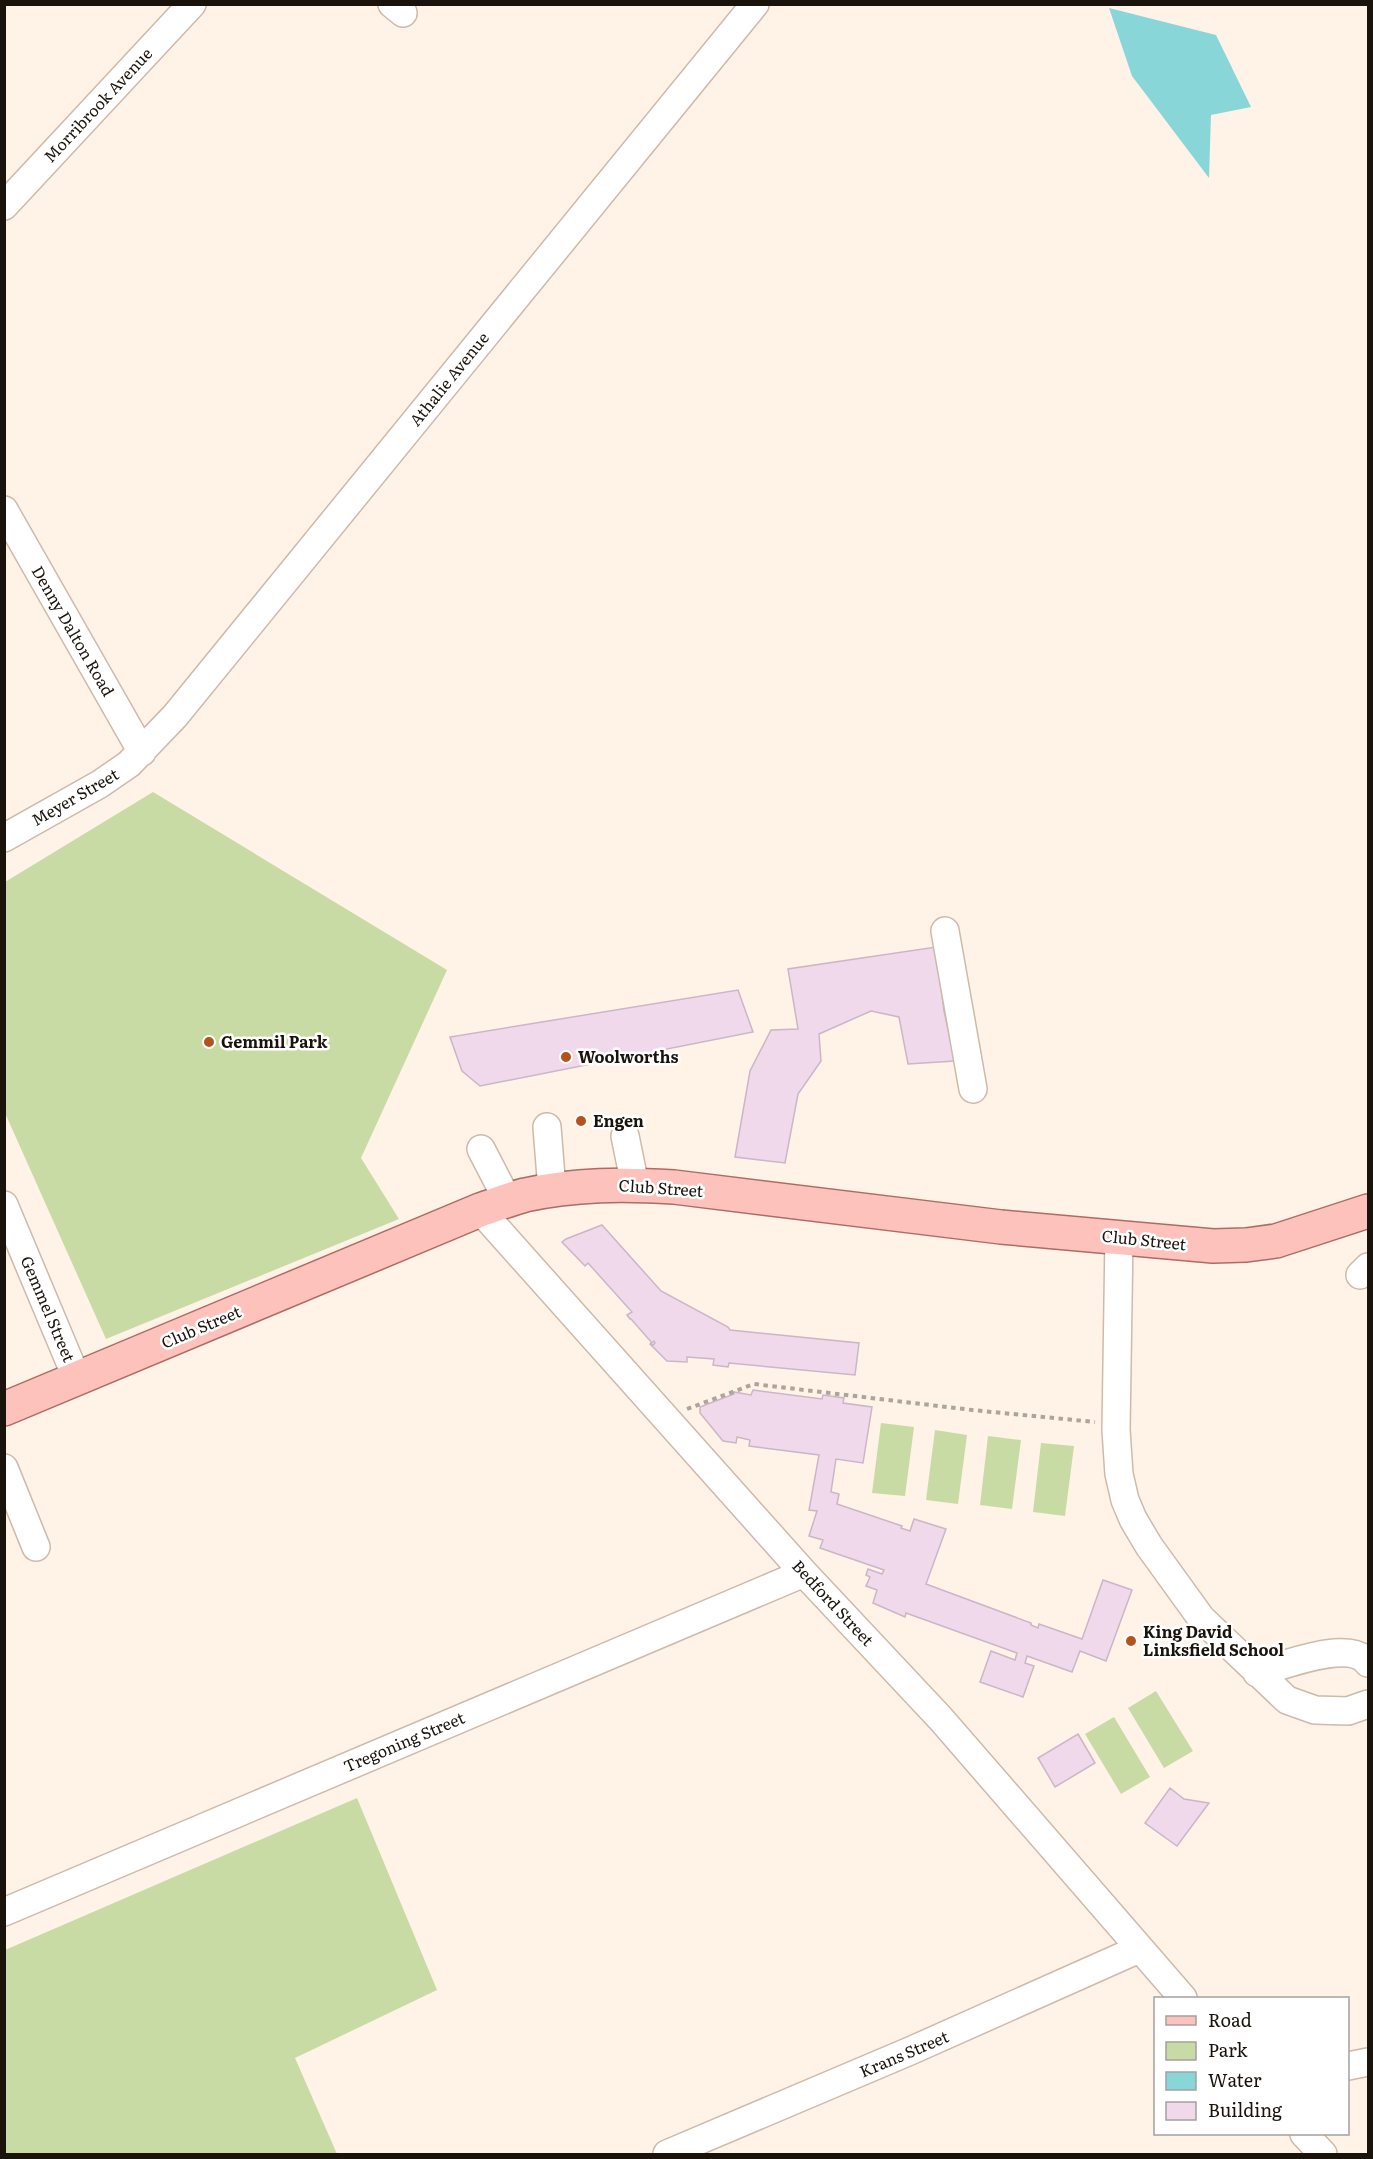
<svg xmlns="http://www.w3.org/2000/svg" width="1373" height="2159" viewBox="0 0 1373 2159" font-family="Literata,serif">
	<rect width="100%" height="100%" fill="#fff2e7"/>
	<path fill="#c8dba5" d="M153,792L447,970L361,1158L399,1219L106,1339L5,1113V882Z
		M881,1423L914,1427L905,1496L872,1493Z
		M935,1430L967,1435L958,1504L926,1500Z
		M988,1436L1021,1440L1012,1509L980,1505Z
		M1041,1443L1074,1446L1065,1516L1033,1512Z
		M1156,1691L1193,1751L1164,1768L1128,1708Z
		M1114,1717L1150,1777L1121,1794L1085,1734Z
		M357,1798L437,1990L295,2058L337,2154H5V1950Z"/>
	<path fill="#89d6d8" d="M1109,8L1216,35L1251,107L1211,115L1209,178L1132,76Z"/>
	<path fill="#efd9ea" stroke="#cbb6c7" stroke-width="1.5" d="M936,947L944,1011L955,1061L908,1064L899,1017L871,1011L819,1034L821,1061L798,1094L785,1163L735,1157L750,1071L771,1030L798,1029L788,969Z
		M738,990L753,1032L480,1086L462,1071L450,1037Z
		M602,1225L661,1291L728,1327L730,1330L859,1343L855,1375L729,1363L728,1367L713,1365L714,1359L687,1357V1362L667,1361L650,1344L651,1343L653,1345L655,1343L654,1341L652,1343L631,1319H630L627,1315L632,1312L588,1263L585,1266L562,1242L566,1239Z
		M753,1390L822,1399L823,1395L844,1398L843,1403L872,1407L863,1463L836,1459L831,1492L839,1494L837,1504L902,1526L901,1528L910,1531L914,1519L946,1529L926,1584L1031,1623V1625L1038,1628L1039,1624L1082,1639L1103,1580L1132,1590L1106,1661L1080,1651L1072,1672L1027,1656L1025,1663L1034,1666L1023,1697L980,1682L991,1651L1015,1660L1017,1653L906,1613L905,1617L873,1603L877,1590L866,1586L870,1577L866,1575L868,1569L882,1574L884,1570L820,1548L823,1540L809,1536L817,1511L809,1510L819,1455L749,1446L750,1440L737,1437L736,1443L723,1441L700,1413V1407L734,1394V1392L751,1395Z
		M1078,1734L1095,1763L1055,1787L1038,1758Z
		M1170,1788L1184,1799L1209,1803L1177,1846L1145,1823Z"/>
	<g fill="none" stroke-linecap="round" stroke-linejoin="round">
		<g stroke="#cebaa9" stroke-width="30">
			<path id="minor" d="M392,4L403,13
				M4,206L192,4
				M4,510L142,752
				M4,838L100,784L129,764L175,716L755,4
				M945,931L973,1089
				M547,1127L552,1190
				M625,1136L635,1185
				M481,1149L508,1201
				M4,1205L77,1379
				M480,1210L804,1573L941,1719L1183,1998
				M1119,1237L1116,1430L1119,1474L1125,1500L1133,1519L1149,1546L1201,1618L1287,1700L1315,1710L1348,1711L1368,1704
				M1360,1275L1368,1267
				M4,1468L36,1547
				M1257,1673C1283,1666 1350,1638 1368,1663
				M4,1912C271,1799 538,1687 804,1573
				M1348,2066L1368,2062
				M1304,2134L1323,2154
				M667,2154L910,2051L1139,1949"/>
		</g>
		<g stroke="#ae6b62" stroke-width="36">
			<path id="major" d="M4,1409L480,1210C495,1205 510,1199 525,1195C575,1184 623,1184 674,1187L1001,1227L1213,1246L1246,1245L1276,1241L1368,1211"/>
		</g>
		<path stroke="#afa49a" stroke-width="4" stroke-dasharray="4.5 4.5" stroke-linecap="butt" d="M687,1409L754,1384L972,1410L1095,1422"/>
		<use href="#minor" stroke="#fff" stroke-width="27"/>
		<use href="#major" stroke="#fec2bd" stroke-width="33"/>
	</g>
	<g fill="#b6531d" stroke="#fff" stroke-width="2">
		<circle cx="209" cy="1042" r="6"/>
		<circle cx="566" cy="1057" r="6"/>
		<circle cx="581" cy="1121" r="6"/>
		<circle cx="1131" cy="1641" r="6"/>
	</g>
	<g text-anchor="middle" stroke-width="5" stroke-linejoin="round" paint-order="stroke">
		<g font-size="16" fill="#19130c" stroke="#fff">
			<text transform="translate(98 105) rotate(-47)" y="6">Morribrook Avenue</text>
			<text transform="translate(449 379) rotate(-51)" y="6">Athalie Avenue</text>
			<text transform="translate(73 631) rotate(60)" y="6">Denny Dalton Road</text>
			<text transform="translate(75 797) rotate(-30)" y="6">Meyer Street</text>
			<text transform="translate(661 1188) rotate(4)" y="6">Club Street</text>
			<text transform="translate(1144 1240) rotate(6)" y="6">Club Street</text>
			<text transform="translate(48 1309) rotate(67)" y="6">Gemmel Street</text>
			<text transform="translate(201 1327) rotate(-23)" y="6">Club Street</text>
			<text transform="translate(833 1603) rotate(47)" y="6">Bedford Street</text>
			<text transform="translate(404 1742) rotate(-23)" y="6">Tregoning Street</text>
			<text transform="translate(904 2054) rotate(-23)" y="6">Krans Street</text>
		</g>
		<g font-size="16" font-weight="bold" fill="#19130c" stroke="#fff" text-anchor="start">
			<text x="221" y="1048">Gemmil Park</text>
			<text x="578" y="1063">Woolworths</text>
			<text x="593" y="1127">Engen</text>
			<text x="1143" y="1638">King David<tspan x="1143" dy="18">Linksfield School</tspan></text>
		</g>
	</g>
	<rect width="1373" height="2159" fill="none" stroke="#19130c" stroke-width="12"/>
	<rect x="1154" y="1997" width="195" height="138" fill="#ffffff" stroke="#a3a19e" stroke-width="1.5"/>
	<rect x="1166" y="2016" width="30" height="9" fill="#fec2bd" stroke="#a3a19e" stroke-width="1.5"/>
	<text x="1208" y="2027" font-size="18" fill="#19130c">Road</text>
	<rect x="1166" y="2042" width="30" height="18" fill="#c8dba5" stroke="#a3a19e" stroke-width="1.5"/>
	<text x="1208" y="2057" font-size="18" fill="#19130c">Park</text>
	<rect x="1166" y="2072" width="30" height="18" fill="#89d6d8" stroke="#a3a19e" stroke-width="1.5"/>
	<text x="1208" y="2087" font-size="18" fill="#19130c">Water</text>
	<rect x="1166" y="2102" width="30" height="18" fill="#efd9ea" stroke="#a3a19e" stroke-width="1.5"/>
	<text x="1208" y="2117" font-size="18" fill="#19130c">Building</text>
</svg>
